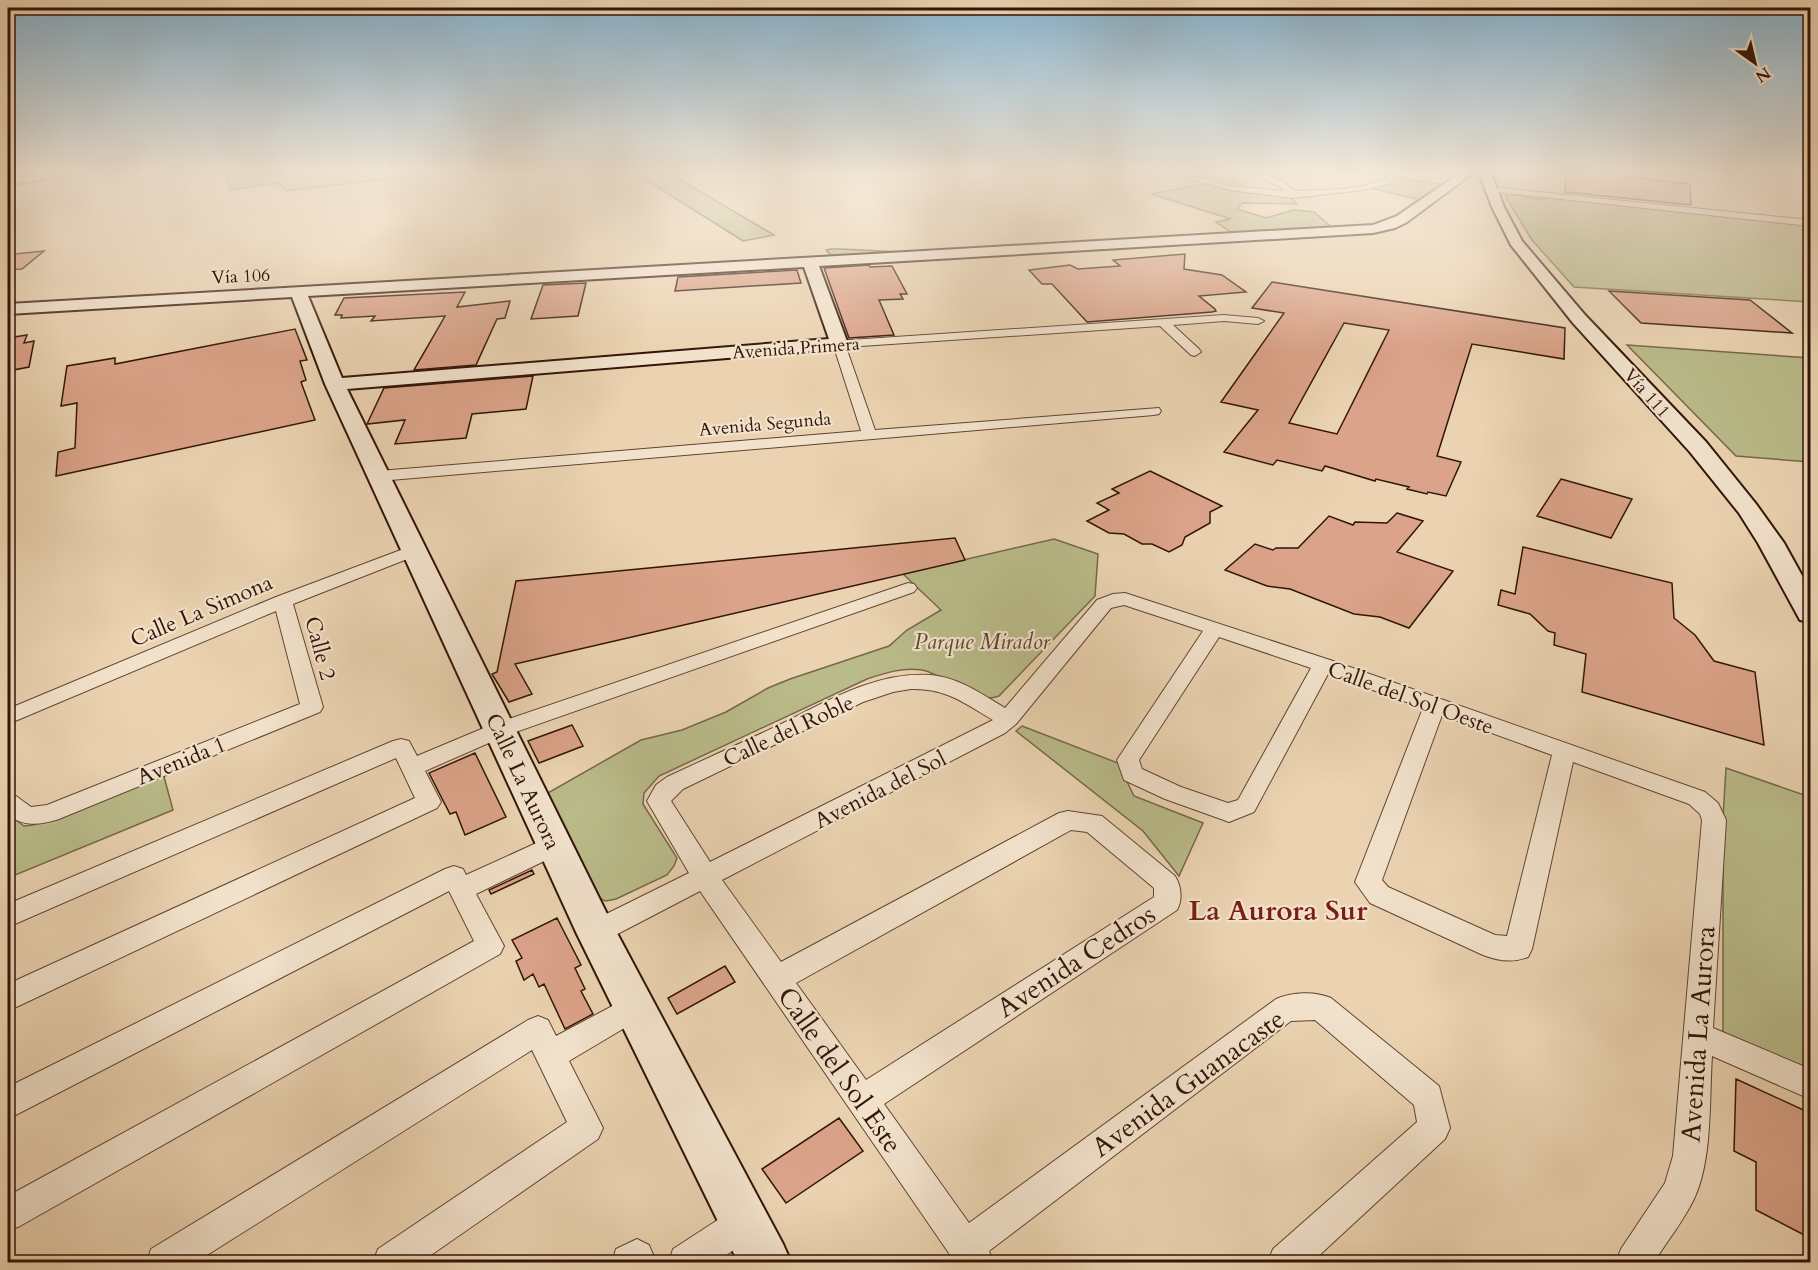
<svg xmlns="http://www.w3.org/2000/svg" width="1818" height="1270" viewBox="0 0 1818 1270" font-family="Cardo,serif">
	<rect width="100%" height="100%" fill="#ebd3b1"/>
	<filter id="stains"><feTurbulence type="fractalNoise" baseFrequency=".00333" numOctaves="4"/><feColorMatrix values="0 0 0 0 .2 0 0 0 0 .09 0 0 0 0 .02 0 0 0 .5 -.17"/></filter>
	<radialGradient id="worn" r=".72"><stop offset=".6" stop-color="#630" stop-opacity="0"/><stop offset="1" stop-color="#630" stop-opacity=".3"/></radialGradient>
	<path fill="#babb8a" stroke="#766848" stroke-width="1.5" d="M225,173H436L287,191L278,183L231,190Z
		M635,173H669L774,235L743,241Z
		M1192,173H1249L1243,185Z
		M1398,178L1441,184L1421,200L1370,188Z
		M1205,184L1247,192L1289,196L1297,204L1242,203L1237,209L1266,218L1294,210L1314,212L1331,227L1232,233L1216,222L1231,219L1151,194Z
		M1523,195V197L1544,200L1545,197L1810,225V302L1574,287L1532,240L1505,196Z
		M831,249H839L925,253L834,259L826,250Z
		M1627,345L1810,358V462L1736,456Z
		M1054,539L1098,554L1095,596L999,696C972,706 948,675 922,670C903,667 885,673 867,679L659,776L644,793L643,804L677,858L674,866L667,875L616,899L606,901L597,898L546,794L641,740L682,730L726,712L768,688L790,679L889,646L907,630L941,610L903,574Z
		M1022,726L1118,763L1134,796L1203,823L1179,876L1143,831L1016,731Z
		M1726,768L1810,797V1073L1723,1035V818Z
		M163,773L173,810L8,878V814L24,826L33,825Z"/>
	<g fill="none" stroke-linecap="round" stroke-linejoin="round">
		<path stroke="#70766c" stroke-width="2" d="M8,186L90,173"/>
	</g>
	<path fill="#dba389" stroke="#321507" stroke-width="1.5" fill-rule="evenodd" d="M1566,173H1594L1690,184L1691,205L1565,192Z
		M44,251L22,269L8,270V259L15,254Z
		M1185,254L1184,269L1222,275L1246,292L1199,296L1215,309L1216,311L1212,312L1087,322L1052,284H1042L1029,270L1070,265L1078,269L1120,266L1113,260Z
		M869,265L870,267L892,266L907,294H900L903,299L879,300L894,335L849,338L824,268Z
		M797,270L801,283L675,291L678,277Z
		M1272,282L1565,328L1564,359L1472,344L1437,456L1461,462L1446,496L1428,492L1427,494L1407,489L1409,487L1376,479L1375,481L1325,466L1322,471L1277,460L1273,465L1224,452L1258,410L1221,402L1284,313L1252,308ZM1344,323L1389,330L1337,434L1289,423Z
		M586,283L578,316L531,319L543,285Z
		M1609,291L1750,300L1792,333L1641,323Z
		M465,292L457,307L510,301L505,318L497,319L476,365L414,370L445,316L371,321L375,316L341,318L342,315H335L344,298Z
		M295,329L307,360L300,361L306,380L301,382L315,420L56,476L58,452L75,448L77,403L61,406L67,366L115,358V364Z
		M27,335L24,343L34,341L29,367L8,371V338Z
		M533,376L526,409L472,414L466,438L395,444L405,420L367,424L384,388Z
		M1150,471L1222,506L1210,512V523L1185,537L1182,545L1169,552L1152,544H1142L1124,534L1109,533L1087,521L1109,510L1097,503L1119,493L1112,489Z
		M1561,479L1632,499L1611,538L1537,516Z
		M1397,513L1423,521L1397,552L1453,571L1409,628L1380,617L1354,614L1290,589L1267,586L1225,570L1255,544L1273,550L1276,548H1298L1329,516L1353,525L1355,522L1387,523Z
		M955,538L965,560L515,664L532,694L509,702L492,674L497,672L516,581Z
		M1523,547L1672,583L1674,618L1695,635L1714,661L1755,672L1764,745L1582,692L1586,654L1554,645L1555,633L1548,631L1530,614L1498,605L1501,590L1515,594Z
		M572,725L583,746L539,763L528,741Z
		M475,753L506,817L465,835L456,812L450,814L429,773Z
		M532,870L534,874L491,894L489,890Z
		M557,918L581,965L575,968L585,989L581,991L593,1014L565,1029L544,984L539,987L533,974L524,980L516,961L522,958L512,940Z
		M725,966L735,982L677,1014L668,998Z
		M1736,1079L1810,1113V1238L1756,1210V1162L1734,1151Z
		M839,1118L863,1151L786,1203L762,1169Z"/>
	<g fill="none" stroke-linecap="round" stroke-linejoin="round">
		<g stroke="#604432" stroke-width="2">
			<path id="street" d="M1169,173H1181L1230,186L1284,191L1277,185L1261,179L1260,177L1264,175L1283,181L1294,191C1322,189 1370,192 1392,173H1400L1389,184L1363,190L1293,198L1230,190Z
				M1490,187L1810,220V226L1487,191V187Z
				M1224,315L1258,318L1264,321L1258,324L1224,321L1173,325L1199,349L1201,352L1195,356L1191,355L1160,326L846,347L875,430L1159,408L1161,411L1159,414L1154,415L379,481L371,476L379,471L861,431L833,344L835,341Z
				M414,545L420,546L423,550L420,554L293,604L323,707L320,712L59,819C40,825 24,827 8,815V793L16,796L31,807L47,805L300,704L276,611L8,724V709L276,597Z
				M908,583L914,584L917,588L914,592L507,735L425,771L441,802L437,808L8,1011V984L415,798L396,758L8,927V904L393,741L401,739L409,741L417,756L491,725Z
				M1125,593L1330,660L1705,792L1718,803L1726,820L1713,1028L1810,1069V1099L1712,1056C1709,1100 1713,1164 1692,1203C1681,1224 1666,1243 1654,1262H1616L1621,1249L1665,1183L1673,1156L1702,820L1700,814L1689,804L1573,762L1532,949L1528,957C1513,963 1498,961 1483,955L1370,903L1355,882L1423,708L1328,674L1254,812L1229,822L1221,819L1165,799L1124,780L1117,760L1203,631L1124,605L1111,608L1016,724L1005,733L722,880L781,962L1059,813L1068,811L1102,816L1175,876C1181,886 1183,899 1177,910L884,1104L969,1223L1276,999C1292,992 1315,991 1331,998L1439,1086L1450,1128L1445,1139L1312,1262H1268L1273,1249L1417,1122L1414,1105L1315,1020L1291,1021L989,1251L993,1262H955L700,891L606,940L596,944L586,940L582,932L586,924L689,873L647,801L656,785L667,777C703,760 739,744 775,727C822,704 875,671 930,675C958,677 982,694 1005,708L1097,600L1113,594ZM1219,637L1311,668L1238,800L1228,803L1181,787L1142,769L1139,760ZM911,689C946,688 964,703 993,720L710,862L671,801L683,789L863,702L893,692ZM1442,715L1552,755L1507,936L1495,935L1388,887L1382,880ZM1071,830L1087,832L1154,888V897L866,1080L796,983Z
				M554,835L563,838L566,845L563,852L476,894L504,946L500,954L20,1226L8,1231V1196L474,941L449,891L8,1119V1087L445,869L454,866L463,869L466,875Z
				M633,995L643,999L647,1008L643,1017L569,1061L603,1128L598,1139L421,1262H373L378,1249L567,1122L532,1050L196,1262H147L151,1249L528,1020L538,1016L548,1020L556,1036Z
				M745,1205L757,1210L762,1222L757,1234L716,1262H669L673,1249L733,1210Z
				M637,1239L649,1245L656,1262H612L616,1249Z"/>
		</g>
		<g stroke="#321507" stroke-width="4">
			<path id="secondary" d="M1460,173H1473L1407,222L1395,228L1373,233L819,266L848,344L845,348L839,349L347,389L610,920L783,1244L791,1262H738L576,932L325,384L292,297L8,314V304L1373,225L1397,216ZM804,267L829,339L342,378L308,296Z
				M1479,173H1491L1504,207L1522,241L1585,315L1706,442L1756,504L1784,543L1810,590V622L1800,620L1758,543L1739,513L1690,452L1573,323L1511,245L1492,207Z"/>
		</g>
		<use href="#street" fill="#f2e2cc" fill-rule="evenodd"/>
		<use href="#secondary" fill="#f2e2cc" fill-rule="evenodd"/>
	</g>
	<linearGradient id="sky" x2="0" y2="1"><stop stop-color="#88b5d2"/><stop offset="0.49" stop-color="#f6ebdc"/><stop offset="1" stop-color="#f6ebdc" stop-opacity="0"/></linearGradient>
	<rect width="1818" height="351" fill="url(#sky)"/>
	<g text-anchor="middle" stroke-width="4.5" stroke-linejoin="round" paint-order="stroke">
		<g font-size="18" fill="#321507" stroke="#f2e2cc">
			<text transform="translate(241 276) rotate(-3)" y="6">Vía 106</text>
			<text transform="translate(796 348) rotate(-4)" y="6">Avenida Primera</text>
			<text transform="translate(1647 393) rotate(48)" y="6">Vía 111</text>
			<text transform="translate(765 424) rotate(-5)" y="6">Avenida Segunda</text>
		</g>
		<g font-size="22" fill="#321507" stroke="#f2e2cc">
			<text transform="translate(201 610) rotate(-23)" y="8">Calle La Simona</text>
			<text transform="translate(321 648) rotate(75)" y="8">Calle 2</text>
			<text transform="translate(1411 697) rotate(20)" y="8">Calle del Sol Oeste</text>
			<text transform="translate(788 730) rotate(-25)" y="8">Calle del Roble</text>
			<text transform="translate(181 760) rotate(-22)" y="8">Avenida 1</text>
			<text transform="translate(524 781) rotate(65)" y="8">Calle La Aurora</text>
			<text transform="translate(880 789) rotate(-27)" y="8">Avenida del Sol</text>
		</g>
		<g font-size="22" font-style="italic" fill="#5b472e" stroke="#f2e2cc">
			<text x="982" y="649">Parque Mirador</text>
		</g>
		<g font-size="27" fill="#321507" stroke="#f2e2cc">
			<text transform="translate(1076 961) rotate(-33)" y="9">Avenida Cedros</text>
			<text transform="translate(1698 1034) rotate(-86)" y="9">Avenida La Aurora</text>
			<text transform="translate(840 1070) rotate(55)" y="9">Calle del Sol Este</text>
			<text transform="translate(1188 1083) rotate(-36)" y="9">Avenida Guanacaste</text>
		</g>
		<g font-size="28" font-weight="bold" fill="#7a1f14" stroke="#f2e2cc">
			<text x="1278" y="920">La Aurora Sur</text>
		</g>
	</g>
	<rect width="1818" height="1270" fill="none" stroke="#ebd3b1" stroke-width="30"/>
	<rect x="9" y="9" width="1800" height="1252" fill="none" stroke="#321507" stroke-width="3"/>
	<rect x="15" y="15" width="1788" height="1240" fill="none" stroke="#321507" stroke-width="1.5"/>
	<g transform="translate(1755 63) rotate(146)" stroke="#f2e2cc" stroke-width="4.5" paint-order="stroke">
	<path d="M0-4.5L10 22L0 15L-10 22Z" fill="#321507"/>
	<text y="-9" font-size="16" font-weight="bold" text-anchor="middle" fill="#321507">N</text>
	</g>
	<rect width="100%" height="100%" filter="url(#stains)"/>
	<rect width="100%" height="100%" fill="url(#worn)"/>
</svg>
